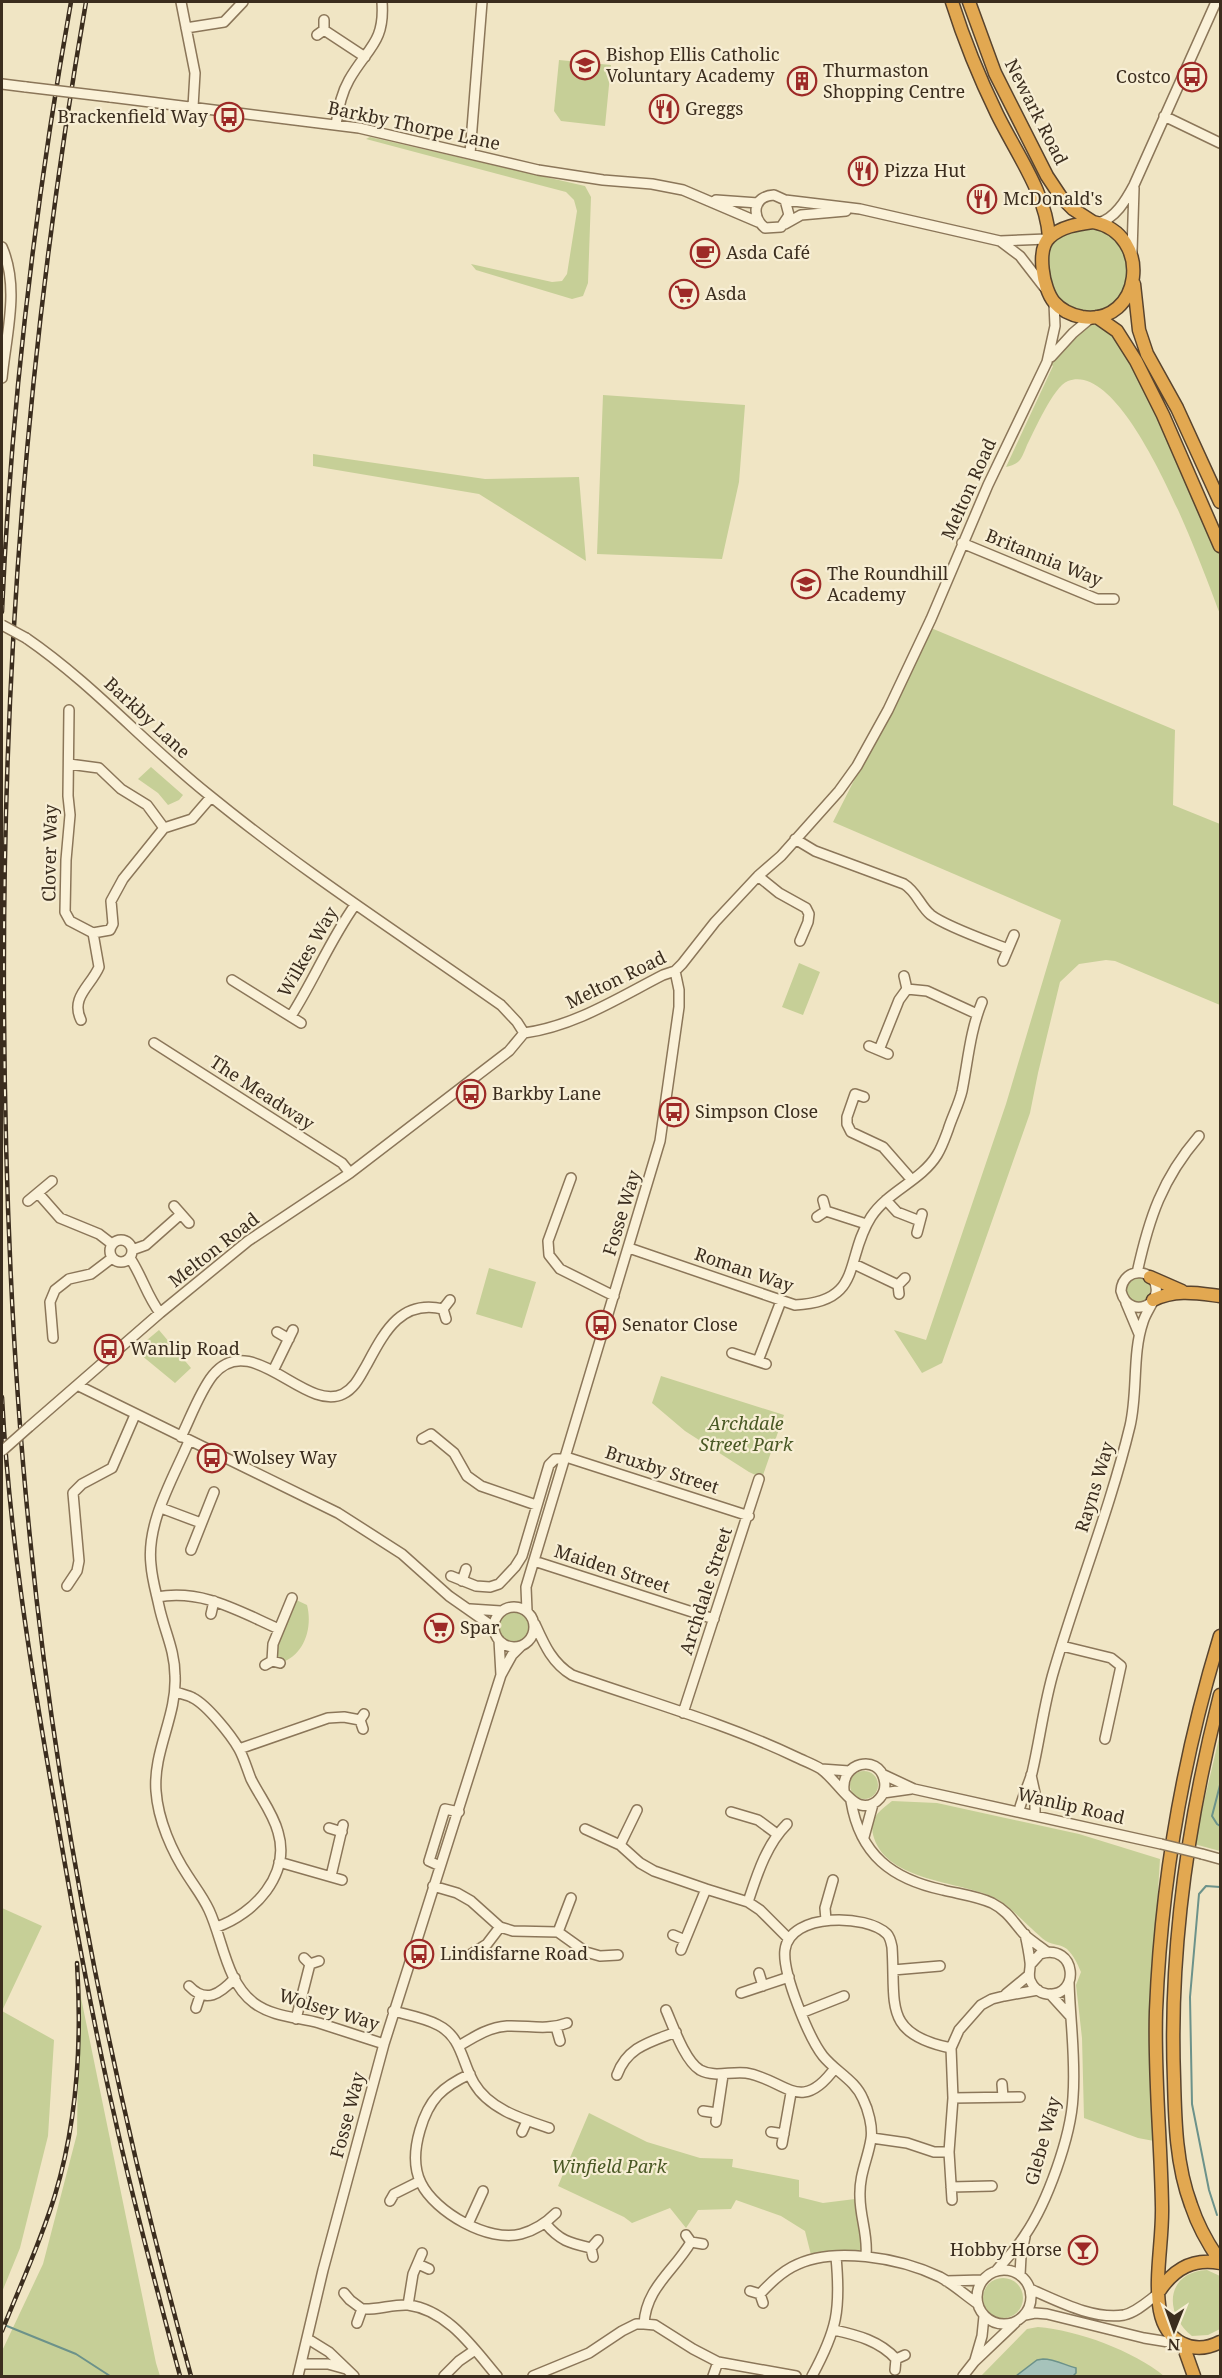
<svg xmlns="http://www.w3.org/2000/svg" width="1222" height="2378" viewBox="0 0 1222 2378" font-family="'Noto Serif',serif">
	<rect width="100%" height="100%" fill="#f0e5c4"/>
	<path fill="#c6cf97" d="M559,60L611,65L605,126L561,121L554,111Z
		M370,137L585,186L591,197L588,283L583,296L572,299L476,270L471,264L552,282L562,281L567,274L577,211L574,200L566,192L366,139Z
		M1093,222L1128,247L1129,292L1098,316L1117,331L1220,546V614C1204,573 1128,357 1068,381C1053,387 1035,430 1027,445C1025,450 1022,458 1019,461C1016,464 1010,466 1006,467L1053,366L1047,362L1081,325L1047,291V239Z
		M603,395L745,405L739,482L722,559L597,554Z
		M313,454L485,479L579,477L586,561L479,494L313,466Z
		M931,628L1175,730L1173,805L1220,824V1005L1115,961L1106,960L1079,964L1060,982L1038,1073L1030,1113L942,1363L922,1373L894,1330L926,1340L1006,1104L1061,920L833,822Z
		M151,767L183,795L179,800L168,805L158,793L138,779Z
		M799,963L820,972L803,1015L782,1007Z
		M489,1268L536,1282L522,1328L476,1314Z
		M1130,1275L1150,1277L1155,1297L1134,1307L1122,1285Z
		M159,1330L191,1368L175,1383L135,1350Z
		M661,1376L784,1415L762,1478L749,1472L685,1431L652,1403Z
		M292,1598L307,1605C313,1628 304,1656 280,1663L272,1652Z
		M498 1627a16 16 0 1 1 32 0a16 16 0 1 1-32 0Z
		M1220,1734V1851L1194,1844Z
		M850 1785a14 14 0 1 1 28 0a14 14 0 1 1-28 0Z
		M892,1801L937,1803L1079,1834L1160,1859L1150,2018L1149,2057L1154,2141L1138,2138L1084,2118L1082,2038L1076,1985L1081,1972C1077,1963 1074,1956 1067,1949C1061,1944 1052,1945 1046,1941C1030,1929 1009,1904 993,1897C958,1881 888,1881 874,1838C868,1819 878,1812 892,1801Z
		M2,1908L42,1926L2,2011Z
		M79,1988L156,2363L160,2376H2V2351L43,2264L77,2134Z
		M2,2011L54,2040L48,2136L20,2248L2,2292Z
		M589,2113L647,2142L700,2158L733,2159L732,2167L799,2180V2197L823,2203L855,2199L862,2250L837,2251L811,2255L805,2231L781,2216L736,2200L731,2209L698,2210L686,2228L670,2208L632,2223L624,2217L558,2186Z
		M1207,2270L1220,2276V2329L1208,2335L1192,2336C1163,2313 1166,2272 1207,2270Z
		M983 2298a20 20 0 1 1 40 0a20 20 0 1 1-40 0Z
		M1038,2327C1077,2330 1134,2351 1164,2376H981L1027,2329Z"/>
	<path fill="#a6c3bb" stroke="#6c928a" stroke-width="1.5" d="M1043,2359C1054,2359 1065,2365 1076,2368V2373L1073,2376H1016L1037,2360Z"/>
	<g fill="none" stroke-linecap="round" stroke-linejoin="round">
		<path stroke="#6c928a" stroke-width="2" d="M1220,1785L1212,1816L1217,1824L1220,1826
			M1217,2215L1209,2190L1192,2104L1190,1997L1199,1894L1206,1886L1220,1887
			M2,2324L76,2354L110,2376"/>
		<g stroke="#8b7659" stroke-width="12">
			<path id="minor" d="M181,2L195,73L193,107
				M186,28L224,22L243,2
				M324,30L365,57
				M317,35L324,30V20
				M2,84L26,87
				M110,97L359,128L538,170L603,180L652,184L683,190L758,222
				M1164,116L1220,143
				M336,125C338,109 341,94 349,80C367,48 385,43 382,2
				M470,154L482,2
				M716,200L758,203
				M785,200L789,215L781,227L765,228C751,216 753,196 774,195L785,200L860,209L1000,241L1047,239
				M1098,223C1115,219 1126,200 1134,185L1216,2
				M785,224L801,215L846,211
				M1000,241L1020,256L1044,287
				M2,247C20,288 6,335 2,378
				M1132,252L1134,188
				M1051,357L1073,333L1092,317
				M962,543L1097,599H1114
				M26,638C93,684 146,745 209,795C302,871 403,936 501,1005L517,1022L524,1033
				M69,710L68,796L70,815L66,860L65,912L70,921L93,933L110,930L113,924L111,901L123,879L164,828L192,819L211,797
				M69,764L99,768L121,789L147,805L164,828
				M795,839L815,851L904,884C917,892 920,906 931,915C947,927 988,941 1008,949
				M758,876L779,893L806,908L809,914L808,922L800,941
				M1003,961L1014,935
				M904,976L907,989
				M232,980L301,1023
				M291,1016C314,980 330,940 355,905
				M81,1020C70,997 91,986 99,967L93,933
				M154,1043L342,1163L350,1173
				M869,1046L888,1054
				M879,1050L899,1000L907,989L927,991L977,1014
				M864,1097L855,1094L847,1117V1124L851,1132L883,1147L911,1179
				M571,1178L548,1241L549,1255L560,1269L614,1296
				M38,1193L60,1218L99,1234L112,1244
				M886,1200L897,1212L920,1221
				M28,1201L52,1181
				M174,1206L189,1223
				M826,1211L866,1224
				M817,1217L826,1211L823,1200
				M917,1233L922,1214
				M110 1251a11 11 0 1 1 22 0a11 11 0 1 1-22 0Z
				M629,1248L795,1305C864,1302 844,1259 871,1217C888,1191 921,1181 937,1155C942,1147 945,1138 948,1130C952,1117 959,1104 962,1091C968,1061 970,1031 982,1002
				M132,1250L146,1245L181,1214
				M130,1258C142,1276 147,1296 160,1313
				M854,1264L898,1285
				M1137,1273C1149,1218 1162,1179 1199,1136
				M899,1294L898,1285L905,1278
				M1126,1303L1139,1334
				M446,1319L443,1309L450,1300
				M277,1332L289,1339
				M53,1338L50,1302L55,1290L69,1279L91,1274L112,1258
				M732,1353L766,1364
				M758,1361L781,1301
				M273,1371L293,1330
				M79,1386L338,1513L402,1554L449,1596L489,1624L494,1630
				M29,1427L160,1313L248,1241L350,1173L509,1051L524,1033C575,1026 618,998 663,975L675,971L682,964L715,922L758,876L781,856L839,791L857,766L888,710L931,619L988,485L1047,362L1055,326L1054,303
				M181,1437C190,1419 200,1391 213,1375C251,1328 305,1413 343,1394C355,1388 360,1376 366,1366C384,1333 400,1299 443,1309
				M422,1439L431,1434L454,1453L467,1476L481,1486L536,1505
				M189,1441C173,1479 146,1523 151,1565C152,1579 156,1592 159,1606C164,1630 175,1650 175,1676C177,1716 153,1751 156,1791C158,1820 172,1852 188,1876C195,1887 203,1897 209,1910C223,1940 226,1982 254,2003C273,2017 297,2017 319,2023C341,2030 362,2037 384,2044
				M566,1457L749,1516
				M161,1508L201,1523
				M191,1550L214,1492
				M534,1561L714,1619
				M451,1576L476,1586L490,1587L499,1584L515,1567L522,1556L549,1465L555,1459H565
				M462,1581L466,1569
				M67,1586L77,1571L79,1561L73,1493L82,1484L112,1468L135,1415
				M157,1597C203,1589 238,1611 279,1629
				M494 1627a20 20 0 1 1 40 0a20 20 0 1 1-40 0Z
				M470,1609L501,1611
				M527,1611L526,1587L529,1577L660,1141L679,1007V990L675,971
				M211,1614L214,1601
				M535,1624C544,1644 552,1663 572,1675C646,1701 725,1723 796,1757C804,1761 813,1764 821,1769C834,1778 849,1803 861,1805C876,1808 888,1793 884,1779C878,1754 841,1762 844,1790
				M499,1640L501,1675
				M1062,1646L1111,1658L1121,1666L1105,1739
				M272,1661L273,1644L292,1598
				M265,1665L272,1661L280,1663
				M176,1692C181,1694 188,1695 193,1698C207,1705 231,1735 239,1749C244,1758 247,1769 251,1779C260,1797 273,1813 278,1832C291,1875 254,1914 217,1927
				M683,1713L759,1479
				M363,1729L360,1720L364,1714
				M239,1749L328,1718L344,1717L360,1720
				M821,1769L849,1771
				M882,1774L914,1789L1161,1844
				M1031,1775L1035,1793V1815
				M883,1793L911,1789
				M851,1801C860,1855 892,1879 943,1890C959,1894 977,1896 992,1903C1008,1911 1014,1923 1025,1935C1031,1941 1040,1946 1047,1952
				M1019,1811C1022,1798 1028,1786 1032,1773C1040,1739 1044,1703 1054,1670C1078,1588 1110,1509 1130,1426C1138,1392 1132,1354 1143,1322C1146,1312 1154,1303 1156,1293C1160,1269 1123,1264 1121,1291C1125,1307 1139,1312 1152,1302
				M731,1812L758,1820L777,1834
				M329,1828L342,1832
				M585,1829L620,1845L640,1863L654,1871L706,1889
				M864,1837L873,1804
				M620,1845L637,1810
				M1202,1854L1220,1859
				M279,1862L342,1880
				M440,1866L429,1861L445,1809L459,1812
				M331,1876L343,1825
				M433,1886L457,1893L471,1901L500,1927L513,1931L558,1932L586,1952L600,1956L618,1955
				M748,1902C757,1875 766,1845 787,1824
				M826,1920L825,1908L833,1880
				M558,1932L571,1898
				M1025,1934C1027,1943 1029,1953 1030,1962C1031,1968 1028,1973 1030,1980C1033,1987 1039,1993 1047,1994C1081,1998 1077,1942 1040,1954L1031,1964
				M673,1935L685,1940
				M681,1950L706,1889L748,1902L760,1910L788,1938
				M471,1954L487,1944L500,1927
				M304,1958L310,1964L319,1961
				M893,1970L940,1966
				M759,1973L763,1986
				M189,1986C206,2004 220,1994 235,1978
				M741,1993L789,1977
				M1006,1994L1029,1975
				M1050,1994L1070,2016
				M196,2008L200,1996
				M666,2010C673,2026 685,2061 700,2070C715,2078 730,2071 746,2073C785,2079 800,2116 835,2068
				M393,2011C408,2015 425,2018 438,2025C462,2037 462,2063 474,2083C489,2109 522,2119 549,2128
				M801,2013L844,1996
				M296,2019L310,1964
				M556,2027L560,2041
				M459,2046C474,2037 489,2027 507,2026C528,2025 546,2031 567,2023
				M470,2074C442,2087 429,2099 420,2130C415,2147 413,2167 421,2183C435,2212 489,2243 521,2234C536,2230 546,2223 556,2213
				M617,2075C627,2047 650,2042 676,2032
				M1002,2084L1003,2097
				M953,2098L1020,2097
				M703,2111L717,2113
				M716,2122L723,2075
				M522,2132L527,2121
				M771,2132L784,2134
				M872,2138L907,2143L934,2152H949
				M782,2144L791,2093
				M951,2187L992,2186
				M952,2200L949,2152L953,2098L951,2048L959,2030L981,2005L992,1999L1004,1996L1038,1990
				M390,2201L394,2194L420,2181
				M468,2224L483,2191
				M546,2224C560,2241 570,2243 591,2248
				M686,2235L691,2242L703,2244
				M866,2255C868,2235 860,2217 860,2197C859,2174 868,2159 871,2139C873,2127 868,2109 863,2099C855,2080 836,2072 823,2056C809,2038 782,1973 785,1950C790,1912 867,1914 887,1934C890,1937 891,1942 892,1947C896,2004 882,2034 951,2048
				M593,2257L591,2248L598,2240
				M418,2264L429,2269
				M977 2297a27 27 0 1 1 54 0a27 27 0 1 1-54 0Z
				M996,2271C1006,2259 1017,2248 1025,2235C1047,2203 1071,2137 1073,2097C1076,2058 1070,2021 1069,1982
				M1020,2275L1021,2256L1025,2237
				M946,2281L983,2280
				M1030,2289C1058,2301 1093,2320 1124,2315C1137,2312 1148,2301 1159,2293
				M750,2291L760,2294L763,2303
				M344,2293L350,2300L362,2309C378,2310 393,2304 408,2305C448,2310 474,2349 497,2376
				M760,2294C770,2283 779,2274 792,2267C832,2245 900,2258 940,2277C953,2284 965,2295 978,2304
				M408,2305L413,2274L422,2253
				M1025,2315L1035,2313L1047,2314L1144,2338L1181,2344
				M357,2323L362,2309
				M644,2324C646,2288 673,2272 691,2242
				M834,2330C857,2335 880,2341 896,2359
				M308,2339L329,2352L354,2376
				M975,2360L982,2336L984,2316
				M301,2364H328L346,2369
				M895,2370L896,2359L905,2355
				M298,2376L323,2270L384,2044L501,1675L512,1655L521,1646
				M444,2376L459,2361L475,2350
				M533,2376L589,2353L622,2331L636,2324H644L655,2325L693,2349L718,2362L796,2376
				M713,2376L718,2362
				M812,2376C837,2330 841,2310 836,2257
				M963,2376L974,2362L1015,2323"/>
		</g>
		<g stroke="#59442e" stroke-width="15">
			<path id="highway" d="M952,2C964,40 979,77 997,114C1016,153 1046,193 1049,237
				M969,2L995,73L1047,176L1061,197L1073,209L1093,222
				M1093,222C1154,234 1142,326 1082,317C1071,315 1061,310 1054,302C1043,289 1036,249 1050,237C1062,226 1079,224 1093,222Z
				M1134,284L1139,330L1147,354L1177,408L1220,502
				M1097,317L1117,331L1136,361L1163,415L1220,546
				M1150,1277L1182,1291
				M1153,1300C1176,1289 1196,1293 1220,1296
				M1220,1636C1183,1757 1161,1884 1156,2011C1154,2076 1161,2141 1162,2206C1163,2240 1154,2278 1160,2311C1166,2342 1193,2356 1220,2342
				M1220,1695C1188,1820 1169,1949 1174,2079C1175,2121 1176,2165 1191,2205C1198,2226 1208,2244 1220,2261
				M1160,2290C1175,2268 1194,2258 1220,2263
				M1183,2345L1194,2376"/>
		</g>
		<use href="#minor" stroke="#faf1d8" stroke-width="9"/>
		<use href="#highway" stroke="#e2a851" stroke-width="12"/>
		<g stroke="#3b2d1e" stroke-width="4.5">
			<path id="rail" d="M86,2C28,335 2,670 4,1008C5,1185 12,1362 30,1538C58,1821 116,2102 191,2376
				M2,612C11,407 35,203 71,2
				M2,1397C9,1531 30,1663 53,1795C71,1901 90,2009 114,2114C133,2202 157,2290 180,2376
				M2,2331C20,2286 41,2241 55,2195C78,2119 82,2042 77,1963"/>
		</g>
		<use href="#rail" stroke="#f7eed4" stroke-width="2" stroke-dasharray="7" stroke-linecap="butt"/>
		<g stroke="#8b7659" stroke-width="12" stroke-linecap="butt">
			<path id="minor-bridge" d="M26,87L110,97
				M2,625L26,638
				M2,1451L29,1427
				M1161,1844L1202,1854"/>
		</g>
		<use href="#minor-bridge" stroke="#faf1d8" stroke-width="9"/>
	</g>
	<defs>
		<g id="school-ring" transform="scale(1.5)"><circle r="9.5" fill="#f7eed4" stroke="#9d2a27" stroke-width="1.5"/><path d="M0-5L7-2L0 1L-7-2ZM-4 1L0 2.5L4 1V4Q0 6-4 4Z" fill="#9d2a27"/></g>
		<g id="bus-ring" transform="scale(1.5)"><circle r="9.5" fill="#f7eed4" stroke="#9d2a27" stroke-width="1.5"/><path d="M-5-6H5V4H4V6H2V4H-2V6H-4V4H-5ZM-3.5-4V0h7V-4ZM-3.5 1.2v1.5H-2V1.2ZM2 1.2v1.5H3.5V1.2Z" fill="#9d2a27"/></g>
		<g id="building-ring" transform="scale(1.5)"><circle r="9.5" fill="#f7eed4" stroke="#9d2a27" stroke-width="1.5"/><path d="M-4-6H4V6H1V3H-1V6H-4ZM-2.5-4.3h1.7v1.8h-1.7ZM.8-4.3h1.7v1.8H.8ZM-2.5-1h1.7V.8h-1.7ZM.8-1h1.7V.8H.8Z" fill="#9d2a27"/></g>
		<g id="restaurant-ring" transform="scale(1.5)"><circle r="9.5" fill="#f7eed4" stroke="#9d2a27" stroke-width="1.5"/><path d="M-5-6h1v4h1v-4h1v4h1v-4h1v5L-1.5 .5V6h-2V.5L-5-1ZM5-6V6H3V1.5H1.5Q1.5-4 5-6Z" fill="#9d2a27"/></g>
		<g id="cafe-ring" transform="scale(1.5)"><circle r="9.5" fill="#f7eed4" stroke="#9d2a27" stroke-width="1.5"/><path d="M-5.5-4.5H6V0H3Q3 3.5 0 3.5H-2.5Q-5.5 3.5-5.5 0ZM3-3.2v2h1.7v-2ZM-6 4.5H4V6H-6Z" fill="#9d2a27"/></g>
		<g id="supermarket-ring" transform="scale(1.5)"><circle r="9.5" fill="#f7eed4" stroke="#9d2a27" stroke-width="1.5"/><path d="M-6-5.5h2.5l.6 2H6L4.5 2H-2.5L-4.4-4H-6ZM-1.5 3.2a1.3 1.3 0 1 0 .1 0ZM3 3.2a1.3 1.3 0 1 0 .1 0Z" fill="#9d2a27"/></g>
		<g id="bar-ring" transform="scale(1.5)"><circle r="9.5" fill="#f7eed4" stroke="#9d2a27" stroke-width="1.5"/><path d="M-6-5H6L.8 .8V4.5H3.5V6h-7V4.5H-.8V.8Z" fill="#9d2a27"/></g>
	</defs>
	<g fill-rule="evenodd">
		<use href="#school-ring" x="585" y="65"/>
		<use href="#bus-ring" x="1192" y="77"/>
		<use href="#building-ring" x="802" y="81"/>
		<use href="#restaurant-ring" x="664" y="109"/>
		<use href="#bus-ring" x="229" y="117"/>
		<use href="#restaurant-ring" x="863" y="171"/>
		<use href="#restaurant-ring" x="982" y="199"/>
		<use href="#cafe-ring" x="705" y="253"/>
		<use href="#supermarket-ring" x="684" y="294"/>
		<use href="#school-ring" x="806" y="584"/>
		<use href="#bus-ring" x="471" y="1094"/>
		<use href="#bus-ring" x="674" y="1112"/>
		<use href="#bus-ring" x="601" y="1325"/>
		<use href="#bus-ring" x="109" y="1349"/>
		<use href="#bus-ring" x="212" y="1458"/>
		<use href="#supermarket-ring" x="439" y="1628"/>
		<use href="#bus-ring" x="419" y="1954"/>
		<use href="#bar-ring" x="1083" y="2250"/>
	</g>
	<g text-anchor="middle" stroke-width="4.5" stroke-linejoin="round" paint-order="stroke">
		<g font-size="18" fill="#3b2d1e" stroke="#f7eed4" text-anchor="start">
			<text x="606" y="61">Bishop Ellis Catholic<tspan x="606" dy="21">Voluntary Academy</tspan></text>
			<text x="823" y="77">Thurmaston<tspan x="823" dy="21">Shopping Centre</tspan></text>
			<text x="1171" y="83" text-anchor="end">Costco</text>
			<text x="685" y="115">Greggs</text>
			<text x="208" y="123" text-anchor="end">Brackenfield Way</text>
			<text x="884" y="177">Pizza Hut</text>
			<text x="1003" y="205">McDonald's</text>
			<text x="726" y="259">Asda Café</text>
			<text x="705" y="300">Asda</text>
			<text x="827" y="580">The Roundhill<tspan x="827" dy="21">Academy</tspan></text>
			<text x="492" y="1100">Barkby Lane</text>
			<text x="695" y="1118">Simpson Close</text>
			<text x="622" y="1331">Senator Close</text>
			<text x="130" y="1355">Wanlip Road</text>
			<text x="233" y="1464">Wolsey Way</text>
			<text x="460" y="1634">Spar</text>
			<text x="440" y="1960">Lindisfarne Road</text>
			<text x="1062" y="2256" text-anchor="end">Hobby Horse</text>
		</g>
		<g font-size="18" fill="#3b2d1e" stroke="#f7eed4">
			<text transform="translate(1036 112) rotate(63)" y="6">Newark Road</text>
			<text transform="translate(414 126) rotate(12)" y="6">Barkby Thorpe Lane</text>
			<text transform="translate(969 489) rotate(-66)" y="6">Melton Road</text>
			<text transform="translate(1044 558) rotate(22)" y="6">Britannia Way</text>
			<text transform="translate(147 718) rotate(43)" y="6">Barkby Lane</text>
			<text transform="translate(50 853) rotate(-89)" y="6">Clover Way</text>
			<text transform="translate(308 952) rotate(-60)" y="6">Wilkes Way</text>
			<text transform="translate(616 980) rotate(-26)" y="6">Melton Road</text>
			<text transform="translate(262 1093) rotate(33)" y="6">The Meadway</text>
			<text transform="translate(622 1213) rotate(-73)" y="6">Fosse Way</text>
			<text transform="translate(214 1250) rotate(-38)" y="6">Melton Road</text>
			<text transform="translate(744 1270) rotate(19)" y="6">Roman Way</text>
			<text transform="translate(662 1470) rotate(18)" y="6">Bruxby Street</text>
			<text transform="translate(1095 1487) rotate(-73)" y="6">Rayns Way</text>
			<text transform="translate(612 1569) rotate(18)" y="6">Maiden Street</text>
			<text transform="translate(706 1591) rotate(-72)" y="6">Archdale Street</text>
			<text transform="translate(1071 1806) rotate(13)" y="6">Wanlip Road</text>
			<text transform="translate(329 2010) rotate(17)" y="6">Wolsey Way</text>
			<text transform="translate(348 2115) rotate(-75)" y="6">Fosse Way</text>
			<text transform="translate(1043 2141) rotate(-75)" y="6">Glebe Way</text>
		</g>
		<g font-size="18" font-style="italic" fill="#495824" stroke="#f7eed4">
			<text x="746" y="1430">Archdale<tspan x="746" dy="21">Street Park</tspan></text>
			<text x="609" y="2173">Winfield Park</text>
		</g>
	</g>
	<rect width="1222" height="2378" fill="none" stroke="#3b2d1e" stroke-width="6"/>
	<g transform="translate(1174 2330) rotate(181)" stroke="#f7eed4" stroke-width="4.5" paint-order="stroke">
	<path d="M0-4.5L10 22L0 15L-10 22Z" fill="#3b2d1e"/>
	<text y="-9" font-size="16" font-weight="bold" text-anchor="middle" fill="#3b2d1e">N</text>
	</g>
</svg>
